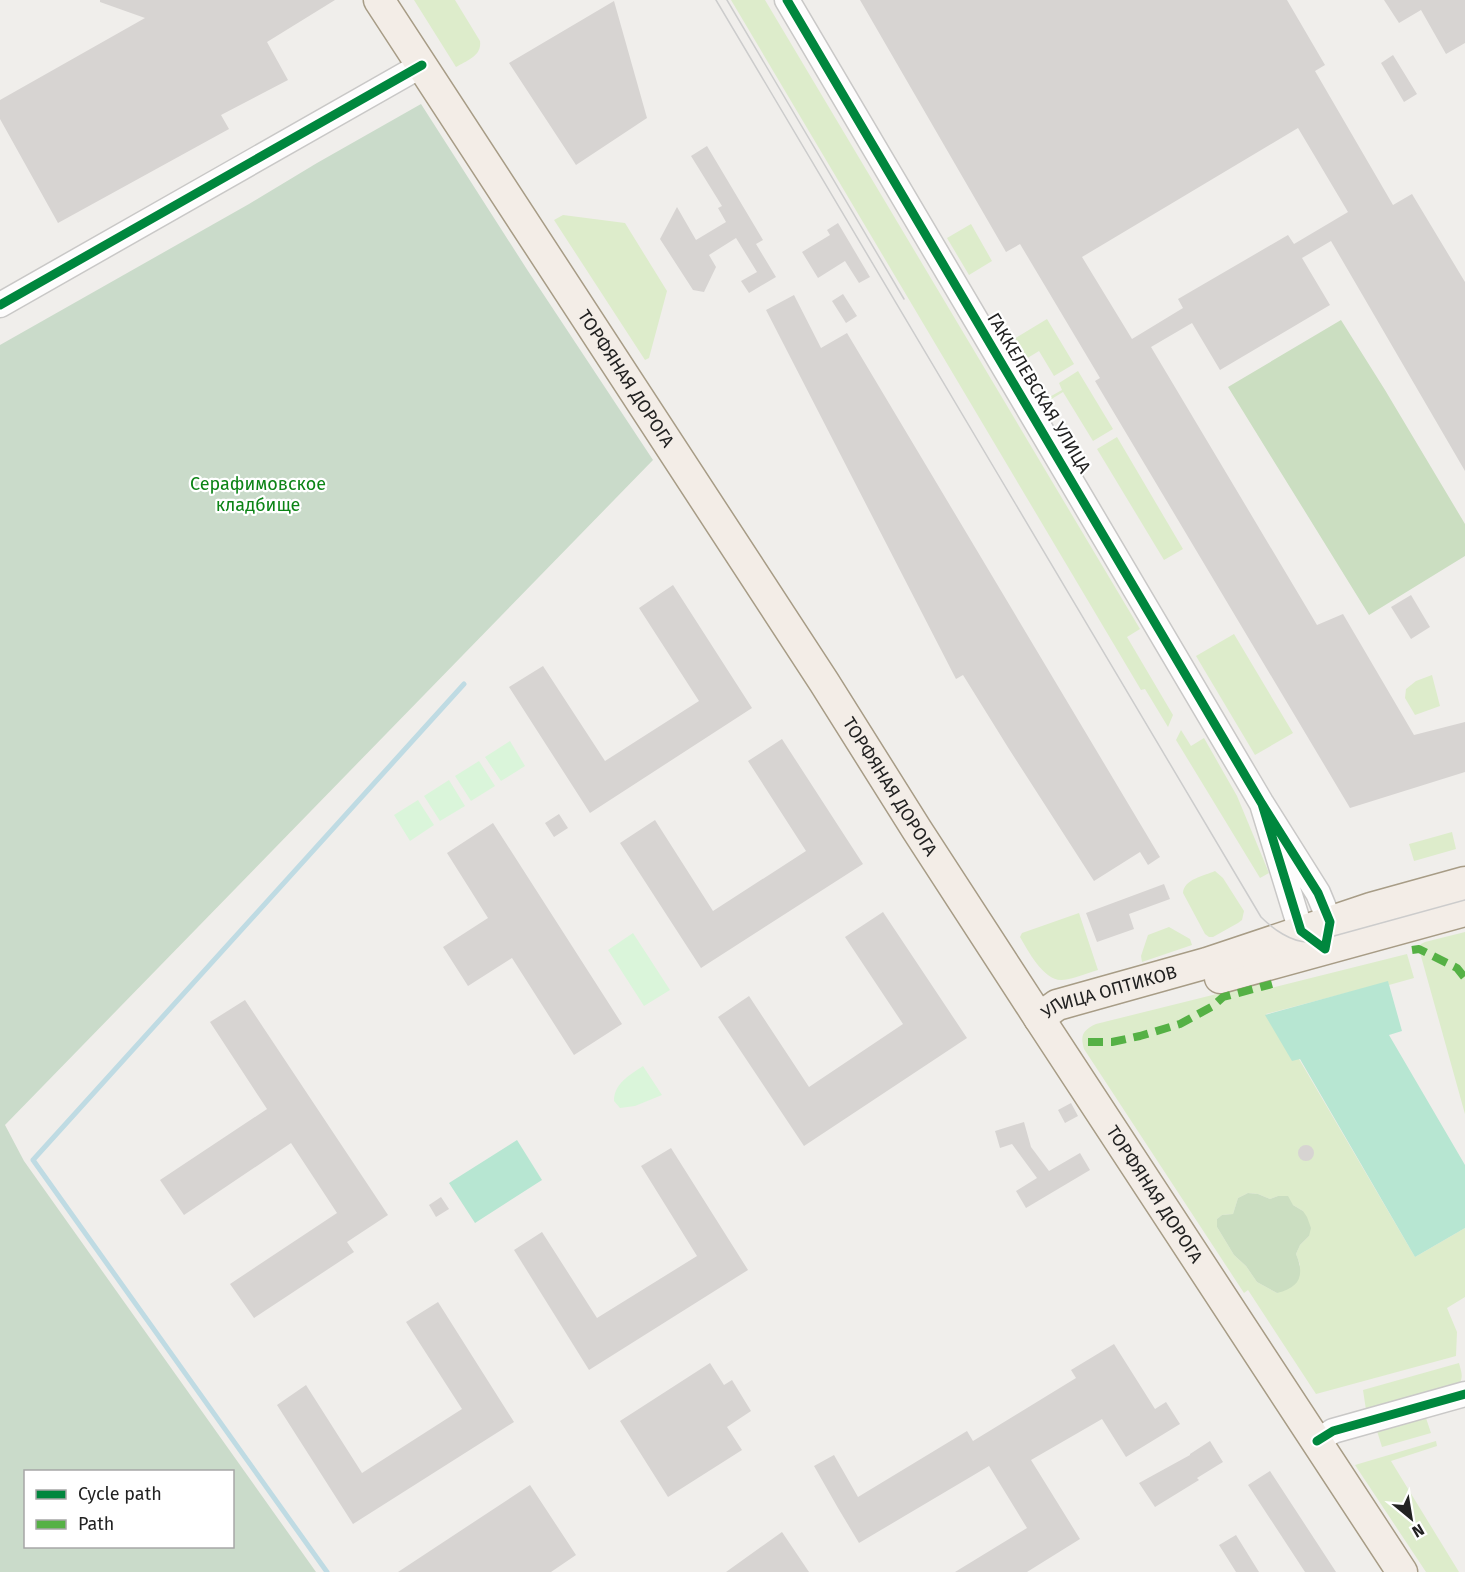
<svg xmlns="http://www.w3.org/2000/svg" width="1465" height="1572" viewBox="0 0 1465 1572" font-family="'Fira Sans',sans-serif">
	<rect width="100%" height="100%" fill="#f0eeeb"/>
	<path fill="#ddeccb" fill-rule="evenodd" d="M414,0H455L480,41C482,56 467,60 456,67Z
		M731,0H765L1140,629L1127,637L1173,715L1168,727L1145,689L1141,690Z
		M563,215L625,223L667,291L649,358L645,360L554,220Z
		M971,224L992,261L969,275L947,238Z
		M1047,319L1074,364L1054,376L1039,351L1021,362L1009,342Z
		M1078,371L1113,429L1093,441L1063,392L1045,403L1044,400L1062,390L1059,383Z
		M1117,437L1183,549L1164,560L1097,449Z
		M1234,634L1293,733L1255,755L1196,656Z
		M1432,675L1440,706L1415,715L1405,698L1406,689L1416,681Z
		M1181,730L1191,746L1204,738L1237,796L1269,873L1260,878L1176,740Z
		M1452,832L1456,849L1414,861L1409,844Z
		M1215,871L1223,878L1244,911L1242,920L1238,923L1213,937H1209L1205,934L1183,893C1184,879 1204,876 1215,871Z
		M1079,913L1098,970C1087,973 1074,979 1062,980C1044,981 1028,951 1020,937L1022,933Z
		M1169,927L1190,939L1192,945L1142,962L1141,956L1148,935Z
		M1465,932V1114L1419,949L1421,944L1425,942Z
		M1407,954L1414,978L1389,985L1388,982L1266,1014L1299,1059L1415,1257L1465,1228V1297L1447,1308L1457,1332L1456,1356L1316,1394L1248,1290L1244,1293L1084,1049C1080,1035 1083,1030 1096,1024L1265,982L1267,989ZM1248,1193L1258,1194L1270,1199L1278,1196L1303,1211L1309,1236L1300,1245L1296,1254L1300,1265L1277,1293L1257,1282L1246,1266L1234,1255L1217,1227V1219L1222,1215L1233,1214L1238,1198Z
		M1459,1363C1461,1371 1464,1377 1459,1384L1366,1410L1363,1390Z
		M1426,1418L1431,1433L1382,1447L1377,1431Z
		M1436,1441L1437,1446L1391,1461L1459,1572H1426L1355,1465Z"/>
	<path fill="#cbdec1" d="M1341,320L1385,390L1465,524V556L1369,615L1228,387Z
		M1248,1193L1258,1194L1270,1199L1278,1196H1288L1293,1205L1303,1211L1307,1217L1311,1228L1309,1236L1300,1245L1296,1254C1305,1275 1300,1288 1277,1293L1257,1282L1246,1266L1234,1255L1217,1227V1219L1222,1215L1233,1214L1238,1198Z"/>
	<path fill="#cadbca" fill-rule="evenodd" d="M421,104L528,271L653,460L5,1125L24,1161L316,1572H0V345L249,204L317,163ZM26,1472H232V1546H26Z"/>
	<path fill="#daf5da" d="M510,741L525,766L501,781L485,757Z
		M479,761L495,786L471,801L455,776Z
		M449,780L465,806L440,821L424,796Z
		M418,800L434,825L410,841L394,815Z
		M633,933L670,990L644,1006L608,950Z
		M643,1066L662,1095L635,1106L620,1108L614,1101C614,1083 630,1075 643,1066Z"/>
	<path fill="#b7e6d2" d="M1388,981L1402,1031L1389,1035L1465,1165V1228L1415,1257L1300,1059L1292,1061L1265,1015Z
		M517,1140L542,1180L475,1223L449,1183Z"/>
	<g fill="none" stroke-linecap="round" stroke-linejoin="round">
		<path stroke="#bfdbe3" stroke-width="5" d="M327,1572L33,1160L464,684"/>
	</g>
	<path fill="#d7d4d2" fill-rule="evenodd" d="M100,0H335L267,42L288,80L221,115L229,129L58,223L0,119V100L145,18L100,2Z
		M860,0H1287L1325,65L1315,71L1393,205L1412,194L1465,282V471L1331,241L1302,258L1330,305L1220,370L1192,323L1151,347L1317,625L1343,614L1414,735L1465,722V772L1350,808L1095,381L1100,378L1020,244L1006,252ZM1298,128L1348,212L1294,244L1288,235L1178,299L1183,308L1132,339L1082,257Z
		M1384,0H1465V43L1446,54L1421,10L1399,23Z
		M614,1L647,118L576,165L509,63Z
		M1393,55L1417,94L1404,102L1381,63Z
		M707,146L763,240L756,244L776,277L749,293L741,281L757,272L736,238L709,255L716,267L704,292L693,290L660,239L677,207L696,240L726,222L718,208L722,206L691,156Z
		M838,223L870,277L859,283L845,261L818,278L802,252L830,235L827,230Z
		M843,294L857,316L846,323L832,301Z
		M794,295L821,348L847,333L1160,857L1148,865L1140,852L1094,881L1009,749L963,675L956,679L766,310Z
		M673,585L752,708L590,813L509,687L543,666L605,761L699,701L639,608Z
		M1411,595L1430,627L1411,639L1391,607Z
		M782,739L863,864L701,968L620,843L655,820L713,911L806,851L748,761Z
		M559,814L568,828L554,837L545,823Z
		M493,823L622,1024L574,1055L512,958L468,986L443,947L488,918L447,853Z
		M1164,884L1170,899L1129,914L1134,929L1097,942L1086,913Z
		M883,912L967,1038L804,1146L718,1017L749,996L809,1087L903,1024L845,937Z
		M245,1000L388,1215L347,1242L354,1252L254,1318L230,1284L337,1213L291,1143L184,1215L160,1180L267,1109L210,1022Z
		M1071,1103L1078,1116L1065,1123L1058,1110Z
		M1024,1122L1031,1147L1049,1171L1080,1153L1090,1170L1026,1208L1016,1191L1037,1178L1012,1144L1000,1148L995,1131Z
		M1298 1153a8 8 0 1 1 16 0a8 8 0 1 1-16 0Z
		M671,1148L748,1270L589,1370L514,1250L542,1232L597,1318L697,1256L641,1166Z
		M441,1197L449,1209L436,1217L429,1205Z
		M438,1302L514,1422L353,1524L277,1405L306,1385L362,1473L462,1409L406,1322Z
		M1114,1344L1155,1409L1166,1402L1180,1424L1126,1457L1102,1419L1031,1460L1080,1539L1027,1572H955L1027,1528L989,1466L859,1543L838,1508L814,1466L834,1455L858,1497L967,1431L973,1441L1076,1378L1071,1370Z
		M710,1363L724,1385L732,1380L751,1411L727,1427L742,1450L668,1497L620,1421Z
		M1210,1441L1223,1462L1197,1478L1199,1480L1155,1507L1139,1483L1190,1455V1454Z
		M1270,1471L1336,1572H1305L1248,1485Z
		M530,1485L576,1555L551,1572H398Z
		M782,1532L809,1572H726Z
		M1236,1535L1259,1572H1236L1219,1545Z"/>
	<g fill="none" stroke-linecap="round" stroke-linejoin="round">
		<g stroke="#c9c8c7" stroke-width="27">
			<path id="minor" d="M787,0L1262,804L1318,893L1330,922L1325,949L1301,931L1262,804
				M0,305L422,65
				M1317,1441L1333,1431L1465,1394"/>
		</g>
		<g stroke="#a79c86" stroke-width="33">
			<g id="major">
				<path id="s1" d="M379,0L824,682L917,830L1039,1018L1402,1572"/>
				<path d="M1220,978L1465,911"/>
				<path id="s2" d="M1039,1018L1057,1005L1207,963L1371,908L1465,882"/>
			</g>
		</g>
		<use href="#minor" stroke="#fdfcfc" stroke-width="24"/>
		<use href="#major" stroke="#f3ede7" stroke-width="30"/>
		<path stroke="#ccc" stroke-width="1.5" d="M716,0L1261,917C1273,929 1291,942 1308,942C1313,942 1318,940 1323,939L1465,900
			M727,0L904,299"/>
		<path stroke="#55b145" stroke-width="8" stroke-dasharray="15 8" stroke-linecap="butt" d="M1412,950L1419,949L1457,968L1465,978
			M1088,1042H1112L1140,1036L1180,1024L1213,1006L1223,997L1272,984"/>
		<g stroke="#fff" stroke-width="13">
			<path id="cycleway" d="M787,0L1262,804L1318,893L1330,922L1325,949L1301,931L1262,804
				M0,305L422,65
				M1317,1441L1333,1431L1465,1394"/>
		</g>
		<use href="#cycleway" stroke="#00873e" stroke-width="9"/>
	</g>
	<g text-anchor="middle" stroke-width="4.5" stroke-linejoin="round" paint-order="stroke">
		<g font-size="18" fill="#222" stroke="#fff">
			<text dy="6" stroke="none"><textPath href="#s1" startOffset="452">ТОРФЯНАЯ ДОРОГА</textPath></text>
			<text transform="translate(1039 393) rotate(59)" y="6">ГАККЕЛЕВСКАЯ УЛИЦА</text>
			<text dy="6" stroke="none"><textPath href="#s1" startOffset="938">ТОРФЯНАЯ ДОРОГА</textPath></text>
			<text dy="6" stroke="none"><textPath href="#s2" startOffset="76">УЛИЦА ОПТИКОВ</textPath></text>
			<text dy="6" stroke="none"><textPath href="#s1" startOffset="1424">ТОРФЯНАЯ ДОРОГА</textPath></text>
		</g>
		<g font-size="18" fill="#0c8416" stroke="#fff">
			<text x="258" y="490">Серафимовское<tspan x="258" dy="21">кладбище</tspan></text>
		</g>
	</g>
	<rect x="24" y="1470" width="210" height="78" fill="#ffffff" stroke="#a7a7a7" stroke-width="1.5"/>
	<rect x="36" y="1490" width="30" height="9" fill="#00873e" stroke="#a7a7a7" stroke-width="1.5"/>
	<text x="78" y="1500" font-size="18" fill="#222222">Cycle path</text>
	<rect x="36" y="1520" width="30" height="9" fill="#55b145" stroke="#a7a7a7" stroke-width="1.5"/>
	<text x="78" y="1530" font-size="18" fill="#222222">Path</text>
	<g transform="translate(1411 1518) rotate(150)" stroke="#ffffff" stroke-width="4.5" paint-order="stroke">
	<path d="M0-4.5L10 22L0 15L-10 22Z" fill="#222222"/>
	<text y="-9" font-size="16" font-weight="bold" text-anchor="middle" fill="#222222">N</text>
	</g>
</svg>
